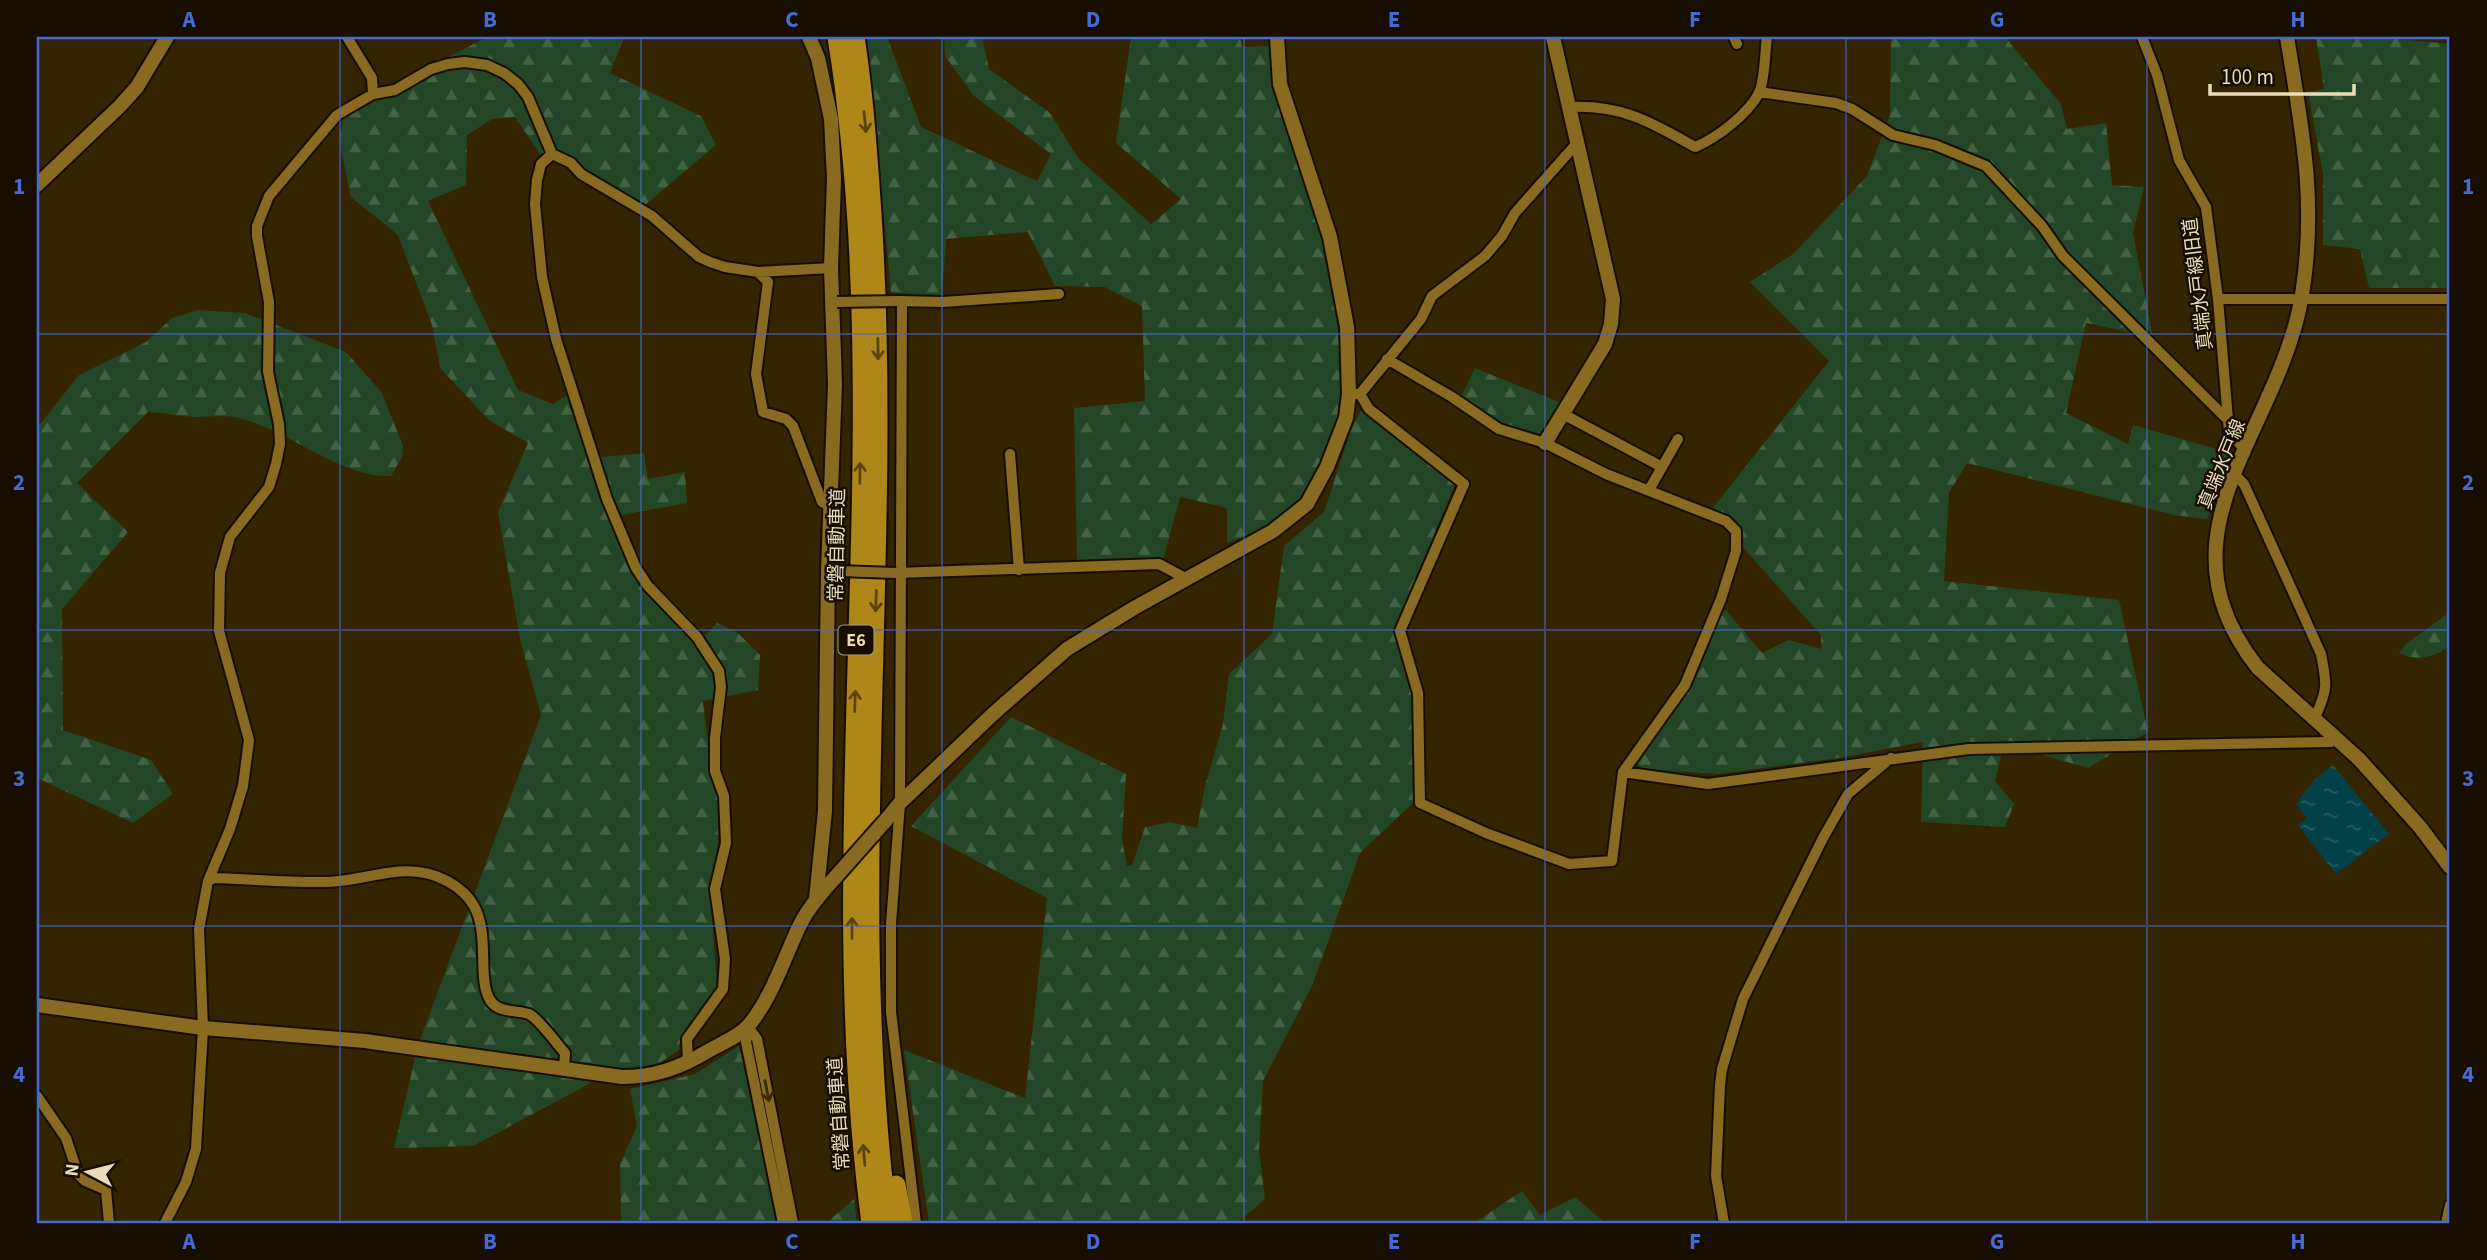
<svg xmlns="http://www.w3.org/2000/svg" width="2487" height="1260" viewBox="0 0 2487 1260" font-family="'Source Sans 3','Noto Sans JP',sans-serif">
	<defs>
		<pattern id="forest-firs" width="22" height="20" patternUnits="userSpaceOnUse" patternTransform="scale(1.75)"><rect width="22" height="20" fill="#234726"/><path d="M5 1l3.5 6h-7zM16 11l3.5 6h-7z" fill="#436143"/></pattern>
		<pattern id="water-ripples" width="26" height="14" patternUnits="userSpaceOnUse" patternTransform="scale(1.75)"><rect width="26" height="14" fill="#004248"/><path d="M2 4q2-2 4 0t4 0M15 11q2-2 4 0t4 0" fill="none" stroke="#255d60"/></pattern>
	</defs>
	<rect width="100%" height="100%" fill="#342400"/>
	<path fill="url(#forest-firs)" d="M487,37H624L610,73L701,116L716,145L644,206L584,172L572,160L542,157L515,117L492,119L467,135L466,185L428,201L518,390L553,404L569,394L584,443L602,457L644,453L648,479L685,472L687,503L611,517L620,546L632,571L698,643L717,623L738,633L760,655L758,690L703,701L711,769L718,797V847L710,889L717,986L680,1039L679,1050L655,1066L615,1070L473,1146L394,1148L418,1045L541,715L520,639L498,512L528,443L490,421L440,368L432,325L398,235L351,197L339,140L345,111Z
		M867,37H887L921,127L1037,181L1051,154L974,96L945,56L944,37H982L989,69L1050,113L1078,158L1151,224L1181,199L1116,143L1131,37H1240L1242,47L1269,46L1276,88L1324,238L1342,328L1343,394L1340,419L1321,465L1301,500L1267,527L1227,543V508L1180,497L1162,564L1111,566L1077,561L1074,408L1145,401L1142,306L1105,287L1055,286L1028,232L946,239L942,297L891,292Z
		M1891,37H2005L2061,104L2067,129L2106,123L2112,185L2144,187L2133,233L2153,337L2086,323L2066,413L2128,444L2133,425L2230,453L2207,519L2174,515L1967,463L1949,493L1944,581L2119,600L2148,732L2088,768L2004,744L1995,781L2014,804L2005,827L1921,822L1923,742L1839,758L1718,774L1642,769L1636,761L1689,687L1724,608L1762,653L1789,640L1821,649V635L1741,545V527L1712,509L1829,361L1750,282L1793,254L1867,176L1890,115Z
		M2316,37H2376L2450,44V288H2369L2360,249L2323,245V174L2308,92L2324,89Z
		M198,310L245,313L346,352L382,393L403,446L402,457L391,476C339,478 288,428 234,417C222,415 209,417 196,417C180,416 164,413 148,412L77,483L128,532L62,609L63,730L151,760L173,794L133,823L37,778V428L79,375L146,342L172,318Z
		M1475,368L1561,403L1540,434L1500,425L1460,398Z
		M1361,411L1455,484L1395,629L1412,697L1414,802L1360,853L1312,986L1263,1081L1259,1150L1265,1199L1237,1223H929L904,1050L1025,1098L1047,898L911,826L1011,717L1126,774L1122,839L1127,866L1132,865L1145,827L1170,822L1197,828L1205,786L1223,724L1229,674L1272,634L1284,546L1324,512L1353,424Z
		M2450,612V646C2434,657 2418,662 2399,653L2406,644Z
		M739,1046L779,1223H621L620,1164L637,1126L630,1089L695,1074Z
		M1522,1191L1540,1215L1575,1197L1605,1223H1474Z
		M854,1199L857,1223H830L832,1218Z"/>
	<path fill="url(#water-ripples)" d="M2333,765L2389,834L2336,874L2298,825L2307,818L2296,804L2316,778Z"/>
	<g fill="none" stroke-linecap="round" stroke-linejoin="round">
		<g stroke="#170e00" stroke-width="14">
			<path id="street" d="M347,37L372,78L373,94
				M1734,37L1737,44
				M2142,37L2157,75L2179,160L2206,207L2218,299L2229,432L2245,450
				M1759,92L1836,103L1852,109L1893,135L1935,145L1986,166L2042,226L2063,256L2228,420
				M1570,107C1623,105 1651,122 1695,147C1717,138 1748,114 1759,93C1765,80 1765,51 1767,37
				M552,154L541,164L537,180L535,204L542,277L556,339L607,499L636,568L648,586L697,637L719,671L721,687L715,738V771L724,796L726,843L715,889L725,959L723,989L687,1039L688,1064
				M758,272L768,282L756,374L763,412L786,419L793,426L822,502L830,506
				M2218,299H2450
				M898,301L943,302L1059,294
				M902,301L900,803L891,924V1012L916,1223
				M1356,394H1360L1421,319L1432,296L1485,256L1502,236L1515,213L1578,142
				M1360,394L1369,409L1464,484L1400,631L1418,693L1420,803L1486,833L1569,864L1612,861L1623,772L1685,685L1721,599L1736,551V531L1726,521L1606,474L1545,443L1499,429L1452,397L1387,359
				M1563,414L1662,467
				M1010,454L1019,570
				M2234,474L2244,484L2321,654C2327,684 2328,690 2315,717
				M1649,490L1678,439
				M896,573L1159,564L1187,579
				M1623,772L1708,784L1969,749L2331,742
				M208,881L214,878C252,879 290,883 327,882C369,881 406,859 447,881C458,887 468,895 474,906C490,935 477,979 490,1000C498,1013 516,1010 529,1014C539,1019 557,1044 565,1053L564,1068
				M748,1027L757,1039L793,1223
				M748,1027L746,1042L783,1223
				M37,1096L66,1138L78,1174L85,1181L106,1190L109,1223
				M165,1223L186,1182L196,1149L203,1028L199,929L208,881L230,829L243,786L249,740L219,631L220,573L230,537L269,487L276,464L280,444L279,424L268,372L269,302L257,236V226L269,196L337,115L373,94L395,90L431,69L448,64L465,62L487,65L504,73L518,84L528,97L552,154L571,163L581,174L652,216L699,257L710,262L725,267L758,272L831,268
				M1724,1223L1716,1176L1720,1085L1722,1069L1743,999L1823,838L1848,794L1891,758
				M2446,1223L2450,1205"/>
		</g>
		<g stroke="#170e00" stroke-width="18">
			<path id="secondary" d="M809,37L818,58L831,119L834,178L831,268L835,384L828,571L825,811L816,899
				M2287,37C2302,129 2317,201 2302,295C2279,433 2150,532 2258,668L2359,759L2420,827L2450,867
				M37,185L120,106L137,87L167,37
				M1545,443L1605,344L1611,324L1613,299L1553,37
				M886,820L900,803L993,714L1067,649L1134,608L1273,531L1307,504L1327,467L1346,418L1349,394L1347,327L1330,237L1280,84L1277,37
				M37,1005L203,1028L365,1041L622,1077C654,1077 680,1068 708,1051C720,1044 740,1036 749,1025C772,997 783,961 798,929C806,911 819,896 832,881"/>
		</g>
		<g stroke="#170e00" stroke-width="23">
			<path id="highway" d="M837,37C900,430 819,829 871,1223
				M855,37C864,95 868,156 872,215C894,551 845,888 888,1223
				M896,1185L903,1223"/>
		</g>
		<use href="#street" stroke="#886a21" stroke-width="10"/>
		<use href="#secondary" stroke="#886a21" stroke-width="14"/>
		<use href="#highway" stroke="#af8618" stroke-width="19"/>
		<g stroke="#170e00" stroke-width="14" stroke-linecap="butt">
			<path id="street-bridge" d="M837,302L897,301
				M838,571L896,573"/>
		</g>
		<g stroke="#170e00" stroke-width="18" stroke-linecap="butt">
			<path id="secondary-bridge" d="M832,881L886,820"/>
		</g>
		<use href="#street-bridge" stroke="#886a21" stroke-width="10"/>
		<use href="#secondary-bridge" stroke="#886a21" stroke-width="14"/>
	</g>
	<defs><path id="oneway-shaft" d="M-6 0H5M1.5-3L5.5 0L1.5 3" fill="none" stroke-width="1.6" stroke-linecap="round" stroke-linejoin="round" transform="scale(1.75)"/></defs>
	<g stroke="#5b440b">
		<use href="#oneway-shaft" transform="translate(865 122) rotate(84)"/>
		<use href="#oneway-shaft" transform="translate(878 349) rotate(89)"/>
		<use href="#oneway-shaft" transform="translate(860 473) rotate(-89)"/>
		<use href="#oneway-shaft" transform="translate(876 601) rotate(92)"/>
		<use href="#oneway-shaft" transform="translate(855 701) rotate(-88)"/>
		<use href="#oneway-shaft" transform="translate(852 928) rotate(-90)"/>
		<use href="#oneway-shaft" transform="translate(864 1155) rotate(-95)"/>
	</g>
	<use stroke="#392a0a" href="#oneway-shaft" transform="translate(767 1091) rotate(79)"/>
	<path fill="none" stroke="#466ad2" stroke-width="2" stroke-opacity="0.55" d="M340,37V1223M641,37V1223M942,37V1223M1244,37V1223M1545,37V1223M1846,37V1223M2147,37V1223M37,334H2450M37,630H2450M37,926H2450"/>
	<g text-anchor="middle" stroke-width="5" stroke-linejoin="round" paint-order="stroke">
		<rect fill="#170e00" stroke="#ac9e82" stroke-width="2" x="838.5" y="625.5" width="35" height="29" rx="5"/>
		<g font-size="18" font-weight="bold" fill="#ecdbba">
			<text x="856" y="646">E6</text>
		</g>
		<g font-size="19" fill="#ecdbba" stroke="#170e00">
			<text transform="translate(2197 284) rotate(-97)" y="7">真端水戸線旧道</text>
			<text transform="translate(2221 464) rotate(-68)" y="7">真端水戸線</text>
			<text transform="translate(836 545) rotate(-89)" y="7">常磐自動車道</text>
			<text transform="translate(838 1114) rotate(-94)" y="7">常磐自動車道</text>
		</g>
	</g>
	<rect width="2487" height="1260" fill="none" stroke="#170e00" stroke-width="77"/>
	<g transform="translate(88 1172) rotate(277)" stroke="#170e00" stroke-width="5" paint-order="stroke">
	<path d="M0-5L12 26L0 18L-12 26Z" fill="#ecdbba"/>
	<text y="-10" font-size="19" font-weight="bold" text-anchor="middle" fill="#ecdbba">N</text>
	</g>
	<path d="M2210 84v10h144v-10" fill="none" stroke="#ecdbba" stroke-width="3.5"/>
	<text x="2221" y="84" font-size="21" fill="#ecdbba" stroke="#170e00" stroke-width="5" paint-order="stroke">100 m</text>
	<rect x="38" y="38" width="2410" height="1184" fill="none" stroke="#466ad2" stroke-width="2.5"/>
	<g font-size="23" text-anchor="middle" font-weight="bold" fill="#466ad2">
		<text x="189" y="27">A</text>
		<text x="490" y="27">B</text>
		<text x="792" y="27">C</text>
		<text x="1093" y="27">D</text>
		<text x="1394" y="27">E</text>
		<text x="1695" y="27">F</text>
		<text x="1997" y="27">G</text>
		<text x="2298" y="27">H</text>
		<text x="19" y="194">1</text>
		<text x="2468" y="194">1</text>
		<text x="19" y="490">2</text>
		<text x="2468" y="490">2</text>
		<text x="19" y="786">3</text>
		<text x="2468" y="786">3</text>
		<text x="19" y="1082">4</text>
		<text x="2468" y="1082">4</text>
		<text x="189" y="1249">A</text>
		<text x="490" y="1249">B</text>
		<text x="792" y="1249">C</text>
		<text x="1093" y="1249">D</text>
		<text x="1394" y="1249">E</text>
		<text x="1695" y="1249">F</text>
		<text x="1997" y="1249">G</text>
		<text x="2298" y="1249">H</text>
	</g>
</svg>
